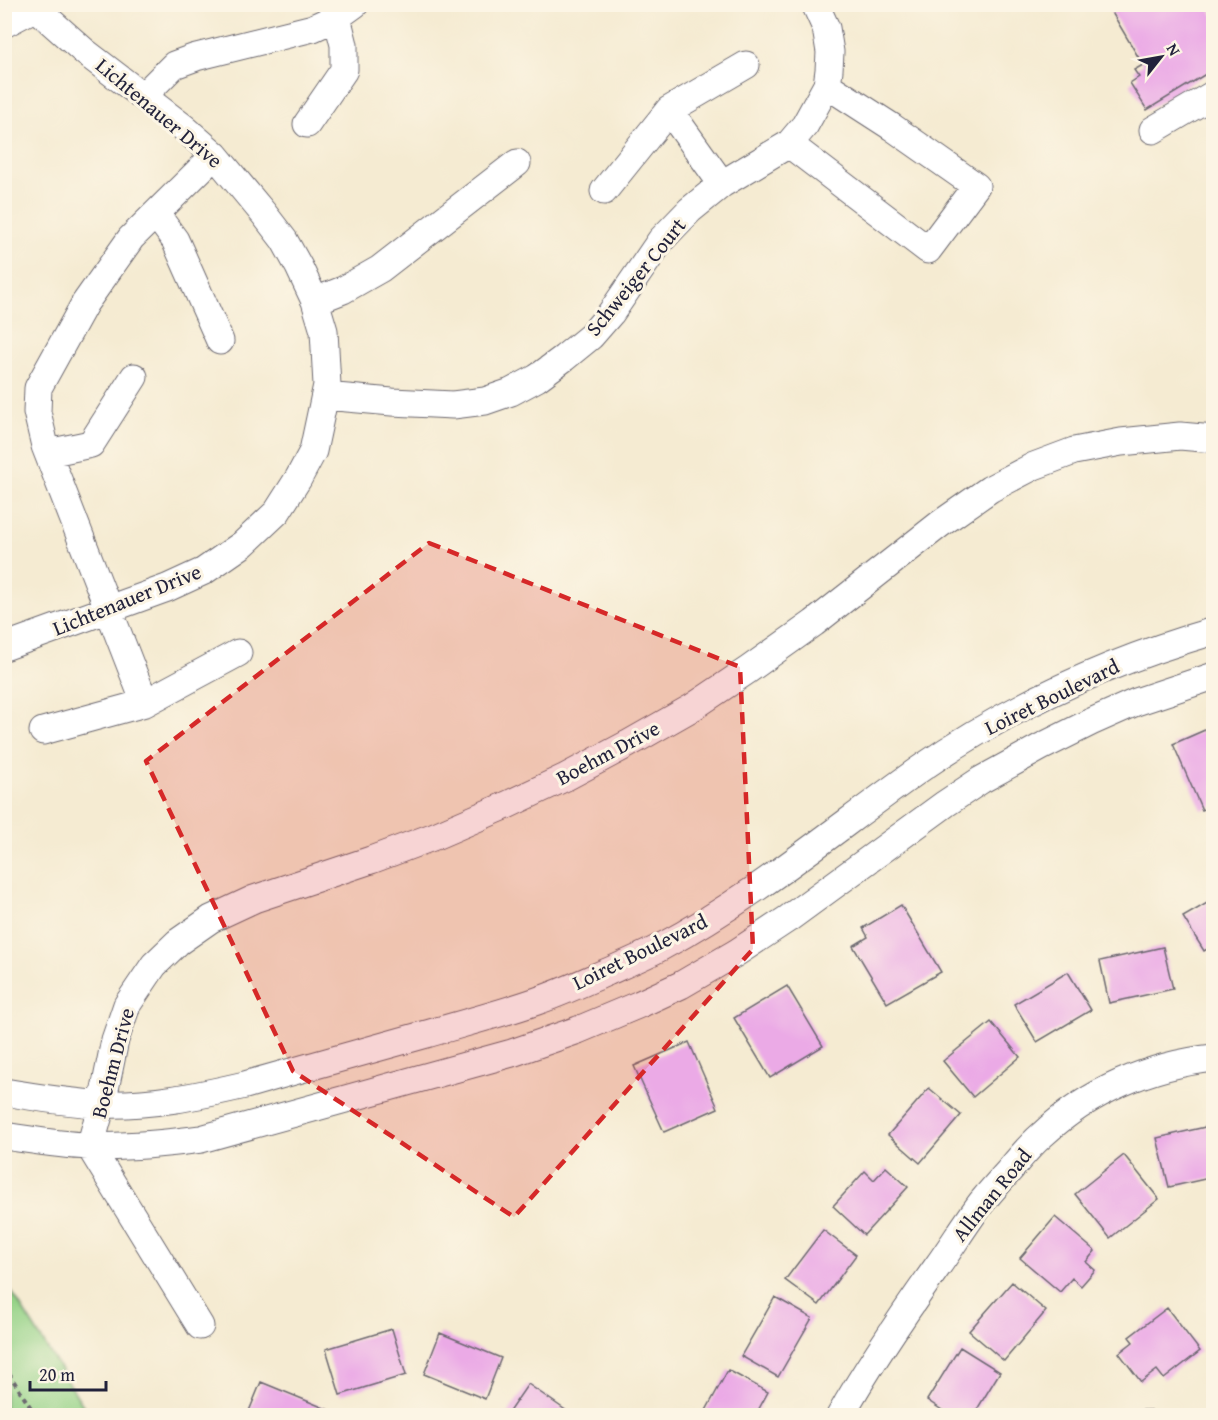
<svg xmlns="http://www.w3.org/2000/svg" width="1218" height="1420" viewBox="0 0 1218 1420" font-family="'Gentium Book Plus',serif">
	<rect width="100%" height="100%" fill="#fcf5e5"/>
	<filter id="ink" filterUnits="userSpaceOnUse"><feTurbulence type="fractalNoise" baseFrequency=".0167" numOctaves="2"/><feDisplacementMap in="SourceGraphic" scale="12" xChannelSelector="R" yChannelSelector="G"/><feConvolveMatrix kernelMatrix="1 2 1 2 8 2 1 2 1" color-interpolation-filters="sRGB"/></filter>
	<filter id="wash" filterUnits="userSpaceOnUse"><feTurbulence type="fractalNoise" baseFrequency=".008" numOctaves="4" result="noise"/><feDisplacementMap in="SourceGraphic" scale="24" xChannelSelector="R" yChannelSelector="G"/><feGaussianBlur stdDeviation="1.35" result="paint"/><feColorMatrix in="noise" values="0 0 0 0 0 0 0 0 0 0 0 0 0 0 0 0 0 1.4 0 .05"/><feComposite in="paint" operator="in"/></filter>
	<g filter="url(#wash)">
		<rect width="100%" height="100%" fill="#f5ebd2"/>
		<path fill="#96d388" stroke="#5c7a62" stroke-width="1.5" d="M5,1281L89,1415H5Z"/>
		<g id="blocks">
			<path fill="#ebaae6" d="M1107,4H1206L1214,16V69L1147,110L1130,83L1139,77L1134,70L1143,65Z
				M1214,726V805L1202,810L1173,744Z
				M1214,899V945L1204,951L1183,917Z
				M901,905L941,972L887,1003L853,946L868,937L863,928Z
				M1163,947L1173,989L1109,1003L1100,961Z
				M1068,972L1091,1010L1037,1042L1014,1004Z
				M787,986L823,1046L770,1078L734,1018Z
				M991,1022L1020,1057L973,1097L943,1061Z
				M689,1042L718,1108L664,1132L634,1066Z
				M929,1088L961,1115L920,1163L888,1135Z
				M1214,1125V1177L1169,1187L1157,1138Z
				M1124,1155L1159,1199L1110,1238L1075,1194Z
				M886,1167L908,1187L864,1235L833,1206L865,1171L874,1180Z
				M1055,1217L1095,1251L1086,1262L1095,1270L1081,1286L1072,1278L1060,1292L1020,1258Z
				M823,1230L856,1255L819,1305L785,1280Z
				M1012,1282L1046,1311L1004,1361L969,1331Z
				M775,1297L812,1318L778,1377L741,1356Z
				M1167,1308L1200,1351L1164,1379L1157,1370L1141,1382L1119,1353L1133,1342L1129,1337Z
				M392,1329L406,1375L340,1395L326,1349Z
				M440,1333L501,1358L485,1399L424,1374Z
				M960,1347L1000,1372L973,1416H951L927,1400Z
				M728,1370L768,1392L755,1416H703Z
				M261,1382L334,1412L333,1416H247Z
				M528,1384L574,1416H506Z
				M1151,1410V1416H1108V1411Z"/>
		</g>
	</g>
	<g filter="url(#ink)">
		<use href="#blocks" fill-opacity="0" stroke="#6c6870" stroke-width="1.5"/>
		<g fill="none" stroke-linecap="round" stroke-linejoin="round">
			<g stroke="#6c6870" stroke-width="29">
				<path id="minor" d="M4,24L34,8
					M143,96L174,65L196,57L313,28L337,17L355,4
					M669,110L746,65
					M307,124L344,70V45L337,17
					M1153,130L1214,94
					M789,144L928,250L976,186L892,127L827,85
					M604,191L669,110L722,184
					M156,214L175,240L220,341
					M315,301L343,290L380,269L517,163
					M325,396L392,402L453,405L485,401L511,392L537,378L564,358L591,336L611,313L661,240L690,210L722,184L789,144L805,125L827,85L829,70L830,52L826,28L815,4
					M48,453L91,444L134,377
					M4,647L167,588L204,571L243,544L277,512L298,479L313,451L327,385L324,331L315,301L299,267L284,240L264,214L215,155L183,127L85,52L31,4
					M145,703L45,446L37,412L38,388L85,303L131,238L215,155
					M43,731L145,703L238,653
					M4,1092C36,1097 68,1103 100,1104C149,1106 198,1096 245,1085C304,1068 363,1052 423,1035C461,1024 500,1014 537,1001C561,993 584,982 607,972C625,964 644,956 661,947C754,897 835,829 920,769C1009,707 1110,661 1214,631
					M4,1136C32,1140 60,1145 88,1146C126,1148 163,1144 201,1139L512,1053L578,1030L640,1004L681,985L736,953L789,918L945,804L981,780L1041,747L1091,722L1136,702L1214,676
					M200,1326L90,1147L102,1104L115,1040L127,1005L154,965L178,942L211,919L254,899L371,860L435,836L507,805L566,777L628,744L693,707L748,670L814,623L940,524L990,489L1034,466L1074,451L1121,442L1180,436L1214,439
					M840,1416C869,1364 903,1315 937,1267C952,1246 966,1223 981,1203C990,1192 999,1182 1008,1172C1019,1159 1029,1146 1042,1135C1089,1091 1150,1065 1214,1058"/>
			</g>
			<path stroke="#6c6870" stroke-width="4" stroke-dasharray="4.5 4.5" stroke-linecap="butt" d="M4,1366L36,1416"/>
			<use href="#minor" stroke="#fff" stroke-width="27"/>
		</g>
	</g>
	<path fill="#d62828" fill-opacity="0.2" stroke="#d62828" stroke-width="4.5" stroke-dasharray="12 8" stroke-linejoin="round" d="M429,543L740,667L753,949L514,1217L293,1071L146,761Z"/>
	<g text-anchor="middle" stroke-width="6" stroke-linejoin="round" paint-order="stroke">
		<g font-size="21" fill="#22223b" stroke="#fcf5e5">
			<text transform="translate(159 113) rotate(40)" y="7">Lichtenauer Drive</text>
			<text transform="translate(636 277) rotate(-51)" y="7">Schweiger Court</text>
			<text transform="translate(127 600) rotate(-22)" y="7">Lichtenauer Drive</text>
			<text transform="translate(1052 697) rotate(-26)" y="7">Loiret Boulevard</text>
			<text transform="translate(608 753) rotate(-28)" y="7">Boehm Drive</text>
			<text transform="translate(640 952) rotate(-26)" y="7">Loiret Boulevard</text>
			<text transform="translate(113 1063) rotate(-75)" y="7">Boehm Drive</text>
			<text transform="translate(992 1195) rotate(-51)" y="7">Allman Road</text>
		</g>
	</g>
	<rect width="1218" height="1420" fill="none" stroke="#fcf5e5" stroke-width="24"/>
	<g transform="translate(1161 57) rotate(59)" stroke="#fcf5e5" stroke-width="4.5" paint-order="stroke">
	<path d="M0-4.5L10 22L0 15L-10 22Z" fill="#22223b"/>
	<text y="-9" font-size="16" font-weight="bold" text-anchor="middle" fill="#22223b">N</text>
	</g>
	<path d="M30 1381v9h76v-9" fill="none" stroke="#22223b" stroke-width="3"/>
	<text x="39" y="1381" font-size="18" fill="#22223b" stroke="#fcf5e5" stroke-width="4.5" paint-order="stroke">20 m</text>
</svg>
